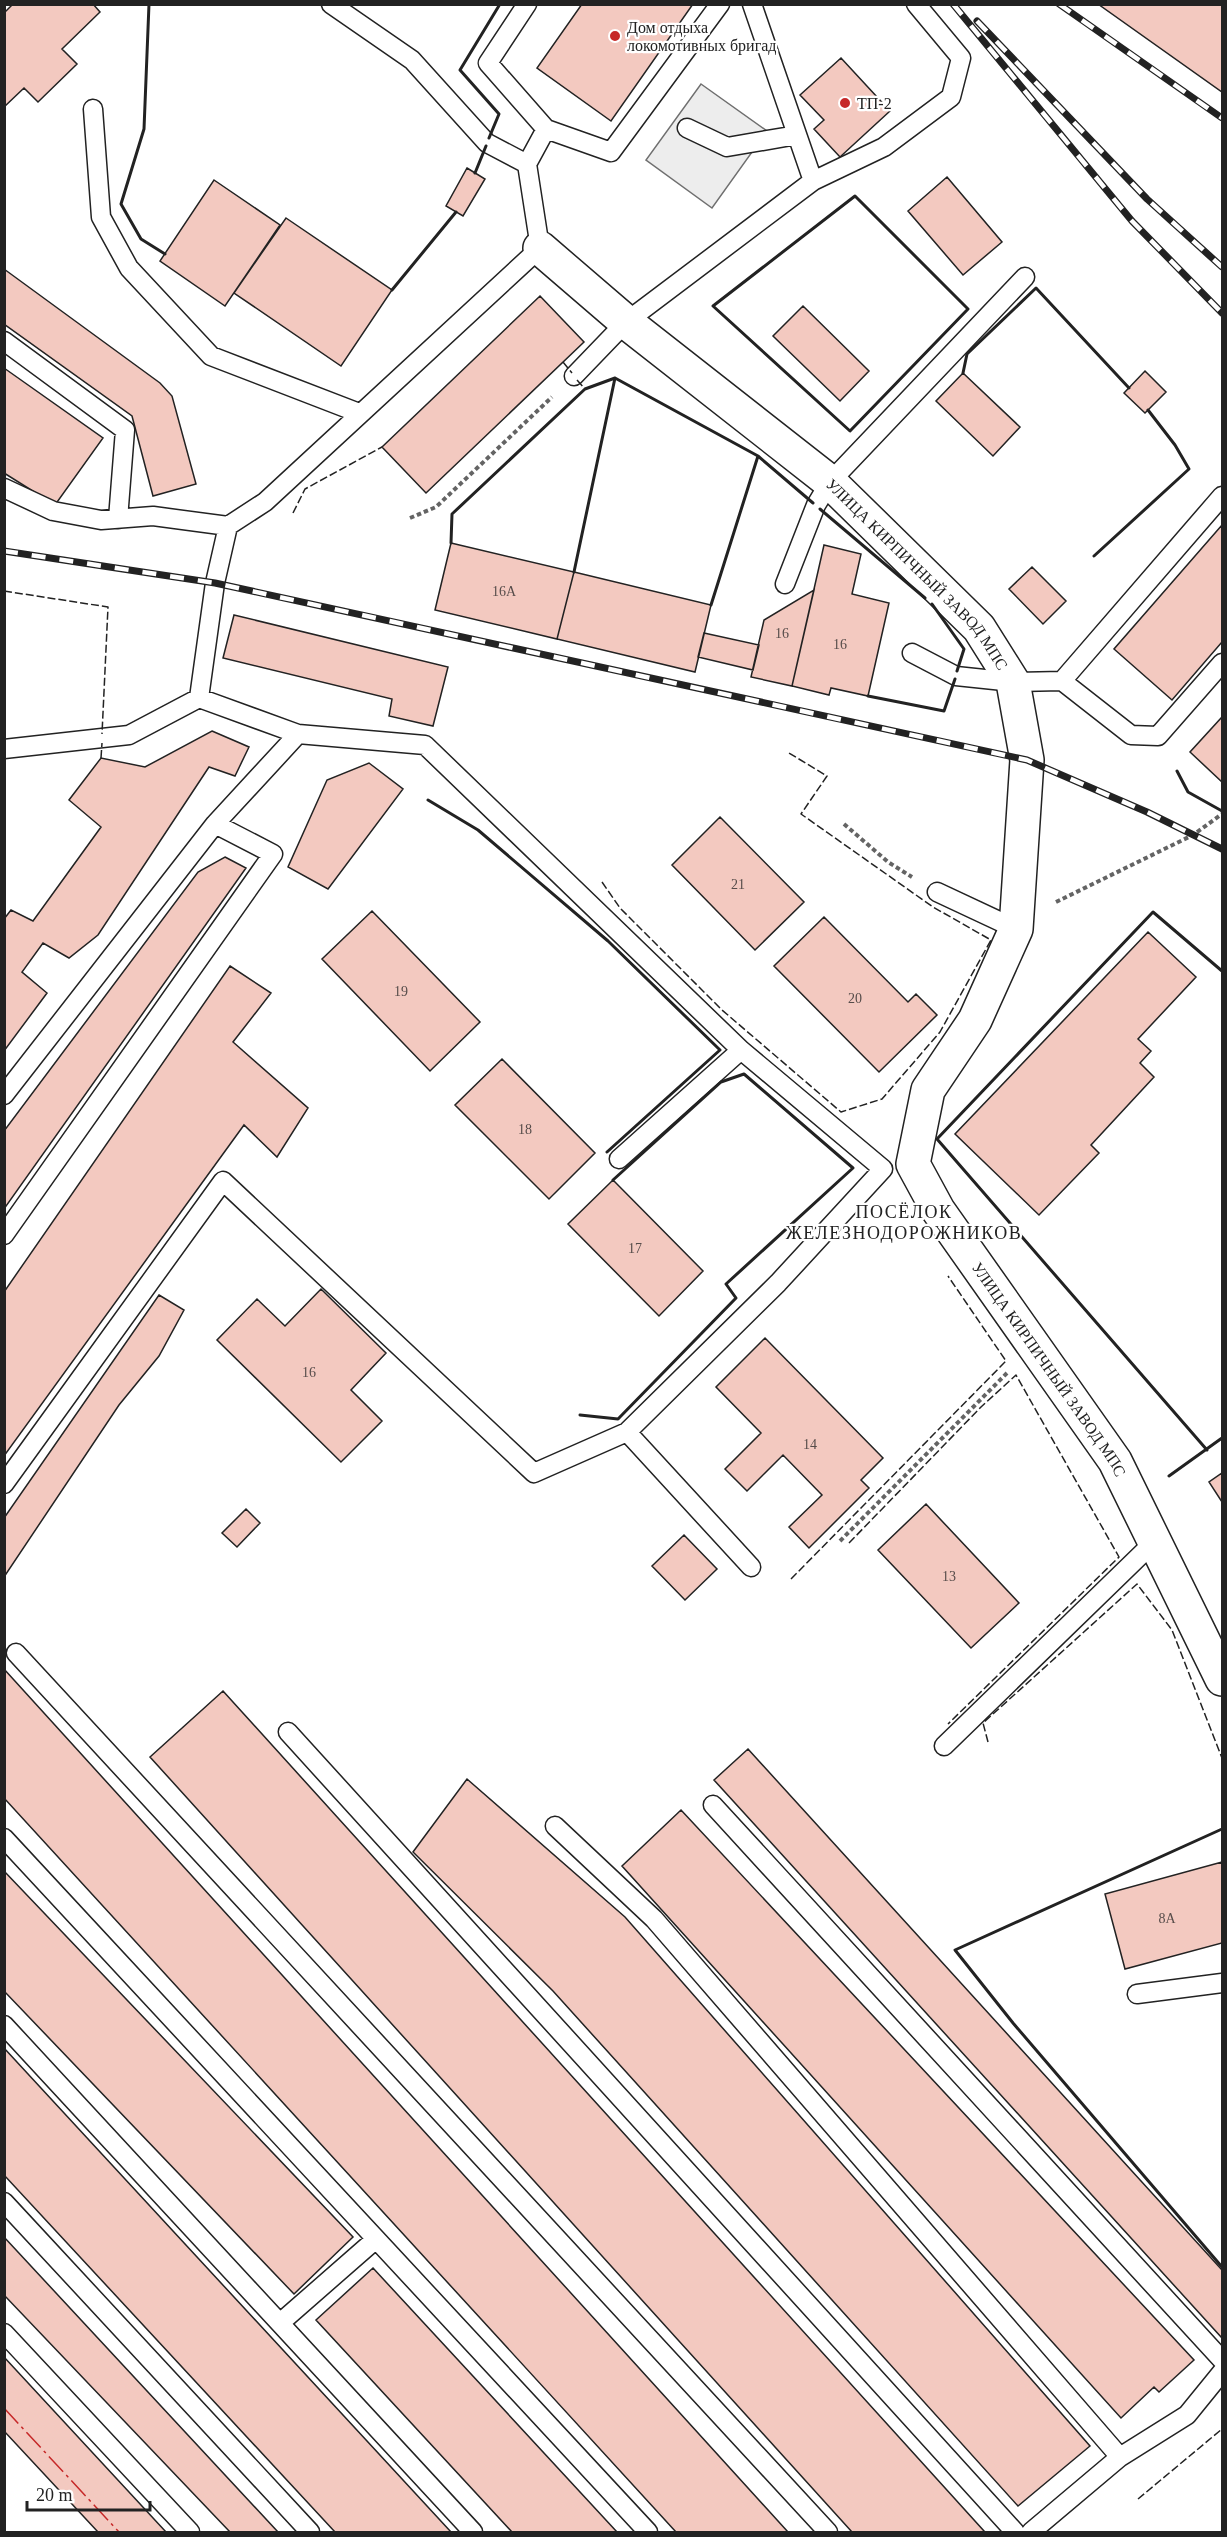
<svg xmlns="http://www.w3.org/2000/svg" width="1227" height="2537" viewBox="0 0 1227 2537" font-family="Georgia,serif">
	<rect width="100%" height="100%" fill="#fff"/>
	<path fill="#ededed" stroke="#6f6f6f" stroke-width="1.5" d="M701,84L767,131L712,208L646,160Z"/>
	<path fill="#f3c9c0" stroke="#222" stroke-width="1.5" d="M13,4H93L100,12L62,49L77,64L38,102L24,88L4,107V13Z
		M582,4H693L611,121L537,68Z
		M1098,4H1222V92Z
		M841,58L890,111L840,157L814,129L824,120L800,95Z
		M467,168L485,179L463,216L446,206Z
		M947,177L1002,242L963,275L908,211Z
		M214,180L280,225L225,306L160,261Z
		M286,218L392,290L341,366L234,293Z
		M4,269L160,383L172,396L196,484L153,496L132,416L4,324Z
		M540,296L584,342L426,493L382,447Z
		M803,306L869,371L840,401L773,336Z
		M4,368L103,438L55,505L4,473Z
		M1145,371L1166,392L1145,413L1124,393Z
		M963,373L1020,427L993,456L936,401Z
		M1222,525V642L1172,700L1114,649Z
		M451,543L574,572L557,639L435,610Z
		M824,545L861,554L852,594L889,603L868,696L831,688L829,695L792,686Z
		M1032,567L1066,601L1043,624L1009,589Z
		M574,572L711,605L695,672L557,639Z
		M814,590L792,686L751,677L764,620Z
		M234,615L448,667L433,726L389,716L392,699L223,658Z
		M704,633L759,645L753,670L698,657Z
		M1222,717V782L1190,752Z
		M212,731L249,747L235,776L209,767L98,935L69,958L43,943L22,972L47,993L4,1051V919L11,910L33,921L101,827L69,800L101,758L145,767Z
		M369,763L403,789L328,889L288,867L327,780Z
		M720,817L804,902L755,950L672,865Z
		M225,857L246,868L4,1209V1131L198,872Z
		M372,911L480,1022L430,1071L322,959Z
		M824,917L908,1002L916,994L937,1015L879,1072L774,966Z
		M1148,932L1196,977L1138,1039L1151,1051L1140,1063L1154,1077L1091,1145L1099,1153L1039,1215L955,1134Z
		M230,966L271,993L233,1042L308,1108L277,1157L244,1125L4,1456V1292Z
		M502,1059L595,1153L549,1199L455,1105Z
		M613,1180L703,1271L659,1316L568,1224Z
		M321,1289L386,1353L351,1390L382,1421L341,1462L217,1340L257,1299L285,1326Z
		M159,1295L184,1310L159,1356L119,1405L4,1577V1518Z
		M765,1338L883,1458L861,1480L869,1488L809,1548L789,1527L822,1495L783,1455L747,1491L725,1469L761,1433L716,1387Z
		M1222,1473V1502L1209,1482Z
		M926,1504L1019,1603L971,1648L878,1550Z
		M246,1509L260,1523L237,1547L222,1533Z
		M684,1535L717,1569L685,1600L652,1566Z
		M4,1669L788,2532H676L4,1798Z
		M223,1691L984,2531L983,2532H852L150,1757Z
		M748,1749L1222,2270V2338L714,1780Z
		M467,1779L625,1917L1090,2446L1018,2506L553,1991L413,1852Z
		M681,1810L1194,2360L1159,2392L1154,2387L1121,2418L622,1866Z
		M1222,1862V1943L1125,1969L1105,1894Z
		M4,1871L353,2237L294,2294L4,1991Z
		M4,2048L451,2532H335L4,2175Z
		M4,2237L278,2532H230L4,2295Z
		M373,2268L617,2532H512L316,2320Z
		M4,2357L166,2532H98L4,2431Z"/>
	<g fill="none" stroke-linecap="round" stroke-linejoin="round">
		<g stroke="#222" stroke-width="21">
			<path id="lane" d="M331,4L412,60L487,143L527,164
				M752,4L813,181
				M93,109L101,217L129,268L211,356L359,413
				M687,128L727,147L797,135
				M546,129L611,152L720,4
				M4,341L125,430L118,519
				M574,376L626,322L813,181L884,147L951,97L961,58L916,4
				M4,488L53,511L101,520L153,516L228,526
				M785,584L816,505L830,482L1025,277
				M912,653L956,676L1013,682L1062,681L1131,735L1158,736L1222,663
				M1062,681L1222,496
				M4,749L129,735L199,698
				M215,824L298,734L199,698L215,583L228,526L265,502L540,248L527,164L546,129L488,63L527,4
				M937,892L1016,929
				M4,1095L215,824L273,854L4,1235
				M619,1159L741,1050
				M627,1432L751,1567
				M4,1484L223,1181L534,1473L627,1432L778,1283L883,1169L741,1050L425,745L298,734
				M16,1653L828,2532
				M288,1732L1015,2532
				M944,1746L1154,1542
				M713,1805L1222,2360
				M555,1826L654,1919L1120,2457
				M4,1838L648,2532
				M1137,1994L1222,1983
				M4,2025L473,2532
				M4,2202L310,2532
				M280,2323L376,2239
				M4,2333L190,2532
				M1031,2532L1120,2457L1187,2415L1222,2372"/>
		</g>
		<g stroke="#222" stroke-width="36">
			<g id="street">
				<path id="s1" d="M540,248L626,322L830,482L979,628L1013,682L1027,760L1016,929L975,1020L928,1090L913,1164L938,1210L1115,1461L1222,1679"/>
			</g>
		</g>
		<path stroke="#646464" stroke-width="4" stroke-dasharray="4.5 3" stroke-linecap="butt" d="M410,518L436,507L552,397
			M844,824L888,862L912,877
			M1056,902L1193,835L1222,814
			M840,1541L1007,1373"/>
		<use href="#lane" stroke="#fff" stroke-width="18"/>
		<use href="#street" stroke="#fff" stroke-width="33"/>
		<g stroke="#222" stroke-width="7">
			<path id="rail" d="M953,4L1132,221L1222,313
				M1059,4L1222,118
				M977,21L1147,199L1222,267
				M4,551L215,583L1027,760L1147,812L1222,849"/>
		</g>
		<use href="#rail" stroke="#fff" stroke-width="4.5" stroke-dasharray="14" stroke-linecap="butt"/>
		<path stroke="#222" stroke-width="1.5" stroke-dasharray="8 3" stroke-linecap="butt" d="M563,362L572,373
			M577,380L585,389
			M293,513L305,489L382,447
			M4,591L108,607L102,734
			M101,758L102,743
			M602,882L620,908L722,1010L841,1112L882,1099L940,1032L991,940L933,907L801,814L827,776L789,753
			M849,1543L981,1407L1016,1375L1119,1557L948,1724
			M791,1579L1006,1361L948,1276
			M988,1742L983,1723L1137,1584L1172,1630L1222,1758
			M1138,2499L1222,2429"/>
		<path stroke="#222" stroke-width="3" d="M149,4L144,129L121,204L141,239L165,254
			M489,138L499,114L460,70L500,4
			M475,173L486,146
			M855,196L968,309L850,431L713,306Z
			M392,290L456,212
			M963,373L967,354L1036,288L1129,388
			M615,378L758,456L711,605
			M758,456L813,503
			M820,509L925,598
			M451,543L452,514L585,389L615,378L574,572
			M1094,556L1189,469L1175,445L1148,410
			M932,604L964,649L957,671
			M868,696L944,711L955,679
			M1177,771L1188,792L1222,811
			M428,800L478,830L608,941L720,1050L607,1152
			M580,1415L618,1419L736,1298L726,1284L853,1168L744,1074L721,1082L613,1180
			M1207,1450L937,1139L1153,912L1222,971
			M1169,1476L1222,1438
			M1222,1829L955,1950L1013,2023L1222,2267"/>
		<path stroke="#c62828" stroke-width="1.5" stroke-dasharray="21 4.5 3 4.5" stroke-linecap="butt" d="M4,2408L119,2532"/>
	</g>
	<g fill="#c62828" stroke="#fff" stroke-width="2">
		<circle cx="615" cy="36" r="6"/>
		<circle cx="845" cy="103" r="6"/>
	</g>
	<g text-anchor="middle" stroke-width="4.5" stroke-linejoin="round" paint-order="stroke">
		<g font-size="14" fill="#564c4a">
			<text x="504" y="596">16А</text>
			<text x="782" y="638">16</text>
			<text x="840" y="649">16</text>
			<text x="738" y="889">21</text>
			<text x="401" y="996">19</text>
			<text x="855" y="1003">20</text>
			<text x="525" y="1134">18</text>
			<text x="635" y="1253">17</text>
			<text x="309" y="1377">16</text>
			<text x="810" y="1449">14</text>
			<text x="949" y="1581">13</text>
			<text x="1167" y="1923">8А</text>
		</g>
		<g font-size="16" fill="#222" stroke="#fff" text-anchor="start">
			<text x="627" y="33">Дом отдыха<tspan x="627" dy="18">локомотивных бригад</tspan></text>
			<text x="857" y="109">ТП-2</text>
		</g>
		<g font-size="16" fill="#222" stroke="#fff">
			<text dy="6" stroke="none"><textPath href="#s1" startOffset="500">УЛИЦА КИРПИЧНЫЙ ЗАВОД МПС</textPath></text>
			<text dy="6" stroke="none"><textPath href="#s1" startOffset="1400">УЛИЦА КИРПИЧНЫЙ ЗАВОД МПС</textPath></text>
		</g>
		<g font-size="18" letter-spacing="1.5" fill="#222" stroke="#fff">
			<text x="904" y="1218">ПОСЁЛОК<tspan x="904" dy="21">ЖЕЛЕЗНОДОРОЖНИКОВ</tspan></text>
		</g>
	</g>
	<rect width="1227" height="2537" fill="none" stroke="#222222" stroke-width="12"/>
	<path d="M27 2501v9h123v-9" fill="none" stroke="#222222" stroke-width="3"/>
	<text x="36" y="2501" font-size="18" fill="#222222" stroke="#ffffff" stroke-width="4.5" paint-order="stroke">20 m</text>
</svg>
